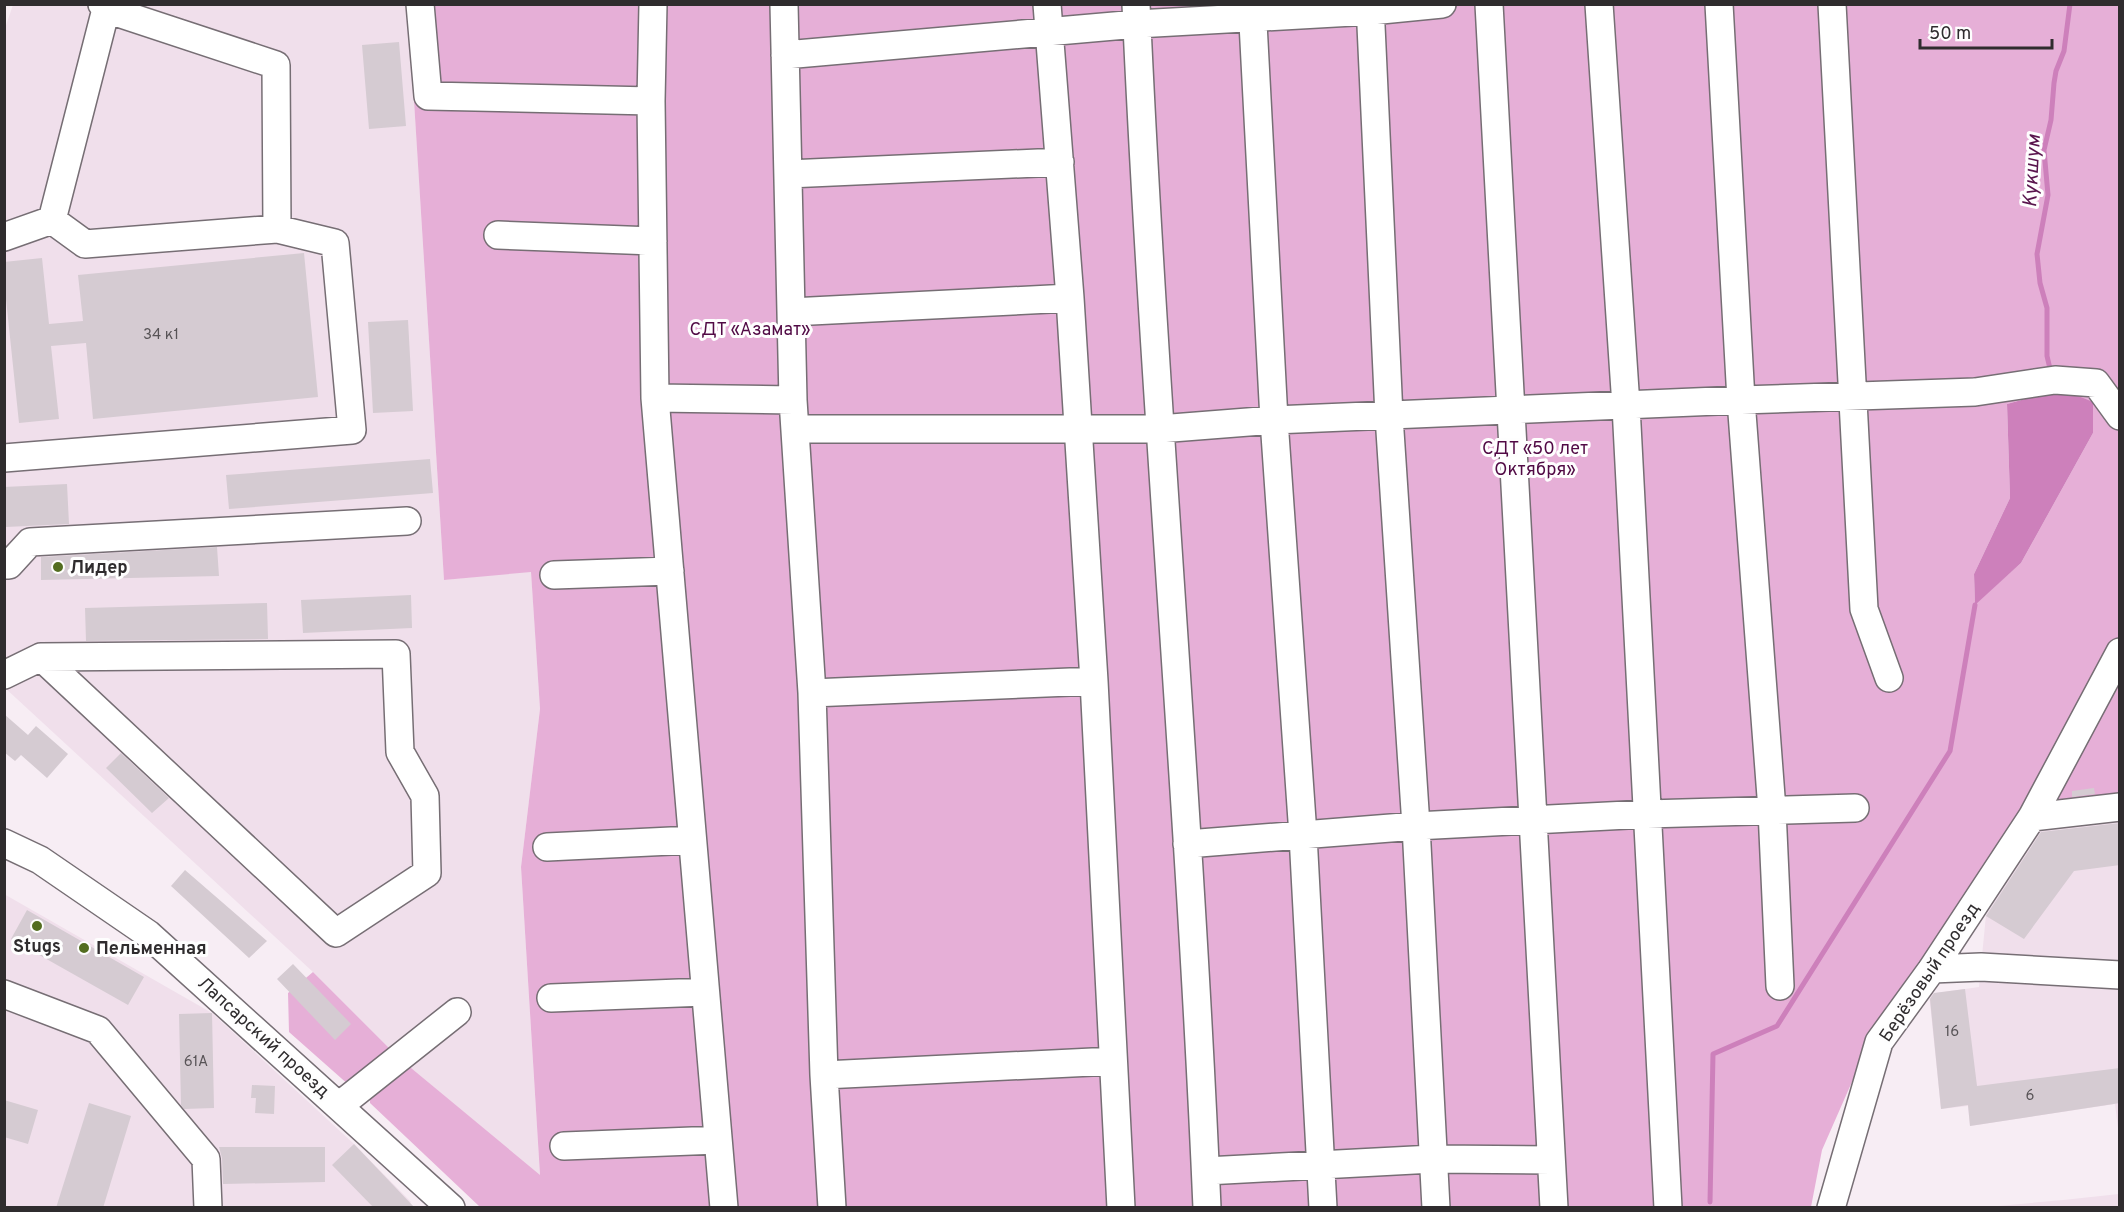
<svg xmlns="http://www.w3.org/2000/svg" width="2124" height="1212" viewBox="0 0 2124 1212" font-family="Overpass,sans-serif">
	<rect width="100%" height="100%" fill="#f7edf4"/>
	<path fill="#f0dfeb" d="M13,5H408L444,580L531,571L540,709L521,867L540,1176L399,1058L313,972L4,687V31Z
		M2119,814V1136L2115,1104L1970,1126L1968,1106L1941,1109L1929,994L1979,987L1986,915L2042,823Z
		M4,894L212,1013L354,1144L411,1202L405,1208L5,1207Z
		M2119,1194V1207H1987L2063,1200Z"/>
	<path fill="#e6afd7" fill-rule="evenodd" d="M408,5H2119V814L2032,817L2020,810L1869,1043L1822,1150L1811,1207H480L370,1103V1078L350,1086L289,1032L288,993L313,972L399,1058L540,1175L521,867L540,709L531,572L444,580ZM2061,389L2093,433L2021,563L1975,604L1974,574L2010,498L2007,404Z"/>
	<path fill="#cd80bb" d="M2061,389L2093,402V433L2021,563L1975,605L1974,574L2010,498L2007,404Z"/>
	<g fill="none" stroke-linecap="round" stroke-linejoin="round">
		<path stroke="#cd80bb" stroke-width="5" d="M2051,373L2047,356V308L2040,283L2037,254L2048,195L2044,150L2051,120L2054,83L2056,71L2064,51L2070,4
			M1710,1202L1713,1054L1777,1026L1950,751L1975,605"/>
	</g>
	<path fill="#d5cbd2" d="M399,42L406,126L369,129L362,45Z
		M304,253L318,397L93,419L86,343L51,346L59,419L19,423L4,280V262L42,258L49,324L83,321L78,275Z
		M408,320L413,411L373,413L368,322Z
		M430,459L433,493L229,509L226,475Z
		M67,484L69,524L6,527L4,487Z
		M217,547L219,576L41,580V557Z
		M411,595L412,628L303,633L301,600Z
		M267,603L268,639L86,641L85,608Z
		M4,714L28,735L36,726L68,754L47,778L21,755L15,761L4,752Z
		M121,753L169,798L152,813L106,768Z
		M2094,788L2095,794L2072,797V791Z
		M2120,823V865L2074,871L2024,939L1986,916L2041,832Z
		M185,870L267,941L249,958L171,886Z
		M27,910L144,977L128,1005L11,939Z
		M293,964L351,1024L335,1040L277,979Z
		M1965,989L1977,1086L2120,1068V1103L1970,1126L1968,1105L1941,1109L1930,999L1934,993Z
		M212,1013L214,1108L184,1109L181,1105L179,1014Z
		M252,1085L275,1086L274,1114L255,1113L256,1098H251Z
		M4,1100L38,1110L28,1144L4,1137Z
		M89,1103L131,1116L103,1208H56Z
		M354,1144L415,1208H374L332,1165Z
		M219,1147H325V1182L223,1184L222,1158Z"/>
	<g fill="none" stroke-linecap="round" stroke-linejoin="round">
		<g stroke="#766e74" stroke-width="30">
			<path id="minor" d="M420,4L428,96L651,101
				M653,4L651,101L655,398L724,1208
				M784,4L793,400L812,693L824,1075L832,1208
				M1047,4L1070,298L1094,681L1121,1208
				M1136,4C1154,406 1190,806 1207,1208
				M1252,4L1274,420L1303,835L1323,1208
				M1370,4L1389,416L1416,826L1436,1208
				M1489,4L1554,1208
				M1599,4L1626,406L1668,1208
				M1719,4L1741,400L1772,810L1780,986
				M1832,4L1864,609L1889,678
				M785,55L1137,24L1371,11L1442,4
				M788,174L1060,162
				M52,220L85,244L277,229L276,65L106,9
				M498,235L653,241
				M4,237L52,220L106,9L102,4
				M791,312L1070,298
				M655,398L793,400
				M796,429H1159L1274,420L1741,400L1975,392L2055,380L2096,383L2120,416
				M4,458L352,430L335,243L277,229
				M4,565H9L30,542L407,521
				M554,575L670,571
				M4,675L41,657L396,654L400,752L425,796L427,873L336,933L41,657
				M812,693L1094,681
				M2032,817L2120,807
				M4,843L40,860L148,934L451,1208
				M1187,844L1416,826L1647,814L1855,808
				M547,847L692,840
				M1932,969L1981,967L2120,975
				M4,994L98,1030L206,1159L208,1208
				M551,998L705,992
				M824,1075L1113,1061
				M340,1105L457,1012
				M564,1146L718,1140
				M1206,1171L1433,1159L1551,1160
				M1831,1208L1879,1042L1932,969L2032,817L2120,652"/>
		</g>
		<use href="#minor" stroke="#fff" stroke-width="27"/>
	</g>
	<g fill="#536d20" stroke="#fefefe" stroke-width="2">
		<circle cx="58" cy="567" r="6"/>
		<circle cx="37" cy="926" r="6"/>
		<circle cx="84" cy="948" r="6"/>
	</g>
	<g text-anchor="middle" stroke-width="6" stroke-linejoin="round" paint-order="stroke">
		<g font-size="15" fill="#585457">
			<text x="161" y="339">34 к1</text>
			<text x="1952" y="1036">16</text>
			<text x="196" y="1066">61А</text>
			<text x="2030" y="1100">6</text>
		</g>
		<g font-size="18" fill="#510a45" stroke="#fefefe">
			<text x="750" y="335">СДТ «Азамат»</text>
			<text x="1535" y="454">СДТ «50 лет<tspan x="1535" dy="21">Октября»</tspan></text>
		</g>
		<g font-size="18" font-weight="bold" fill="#2f2c2e" stroke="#fefefe" text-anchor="start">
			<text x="70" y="573">Лидер</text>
			<text x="37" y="952" text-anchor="middle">Stugs</text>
			<text x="96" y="954">Пельменная</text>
		</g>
		<g font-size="18" fill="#2f2c2e" stroke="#fefefe">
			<text transform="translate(1929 972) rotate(-56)" y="6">Берёзовый проезд</text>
			<text transform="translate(264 1037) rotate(42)" y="6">Лапсарский проезд</text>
		</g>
		<g font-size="20" font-style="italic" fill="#59144d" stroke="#fefefe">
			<text transform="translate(2031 171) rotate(-87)" y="7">Кукшум</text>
		</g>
	</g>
	<rect width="2124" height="1212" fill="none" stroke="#2f2c2e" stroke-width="12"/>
	<path d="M1920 39v9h132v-9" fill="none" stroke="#2f2c2e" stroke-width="3"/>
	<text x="1929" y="39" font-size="18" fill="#2f2c2e" stroke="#fefefe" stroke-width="4.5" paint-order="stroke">50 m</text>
</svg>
